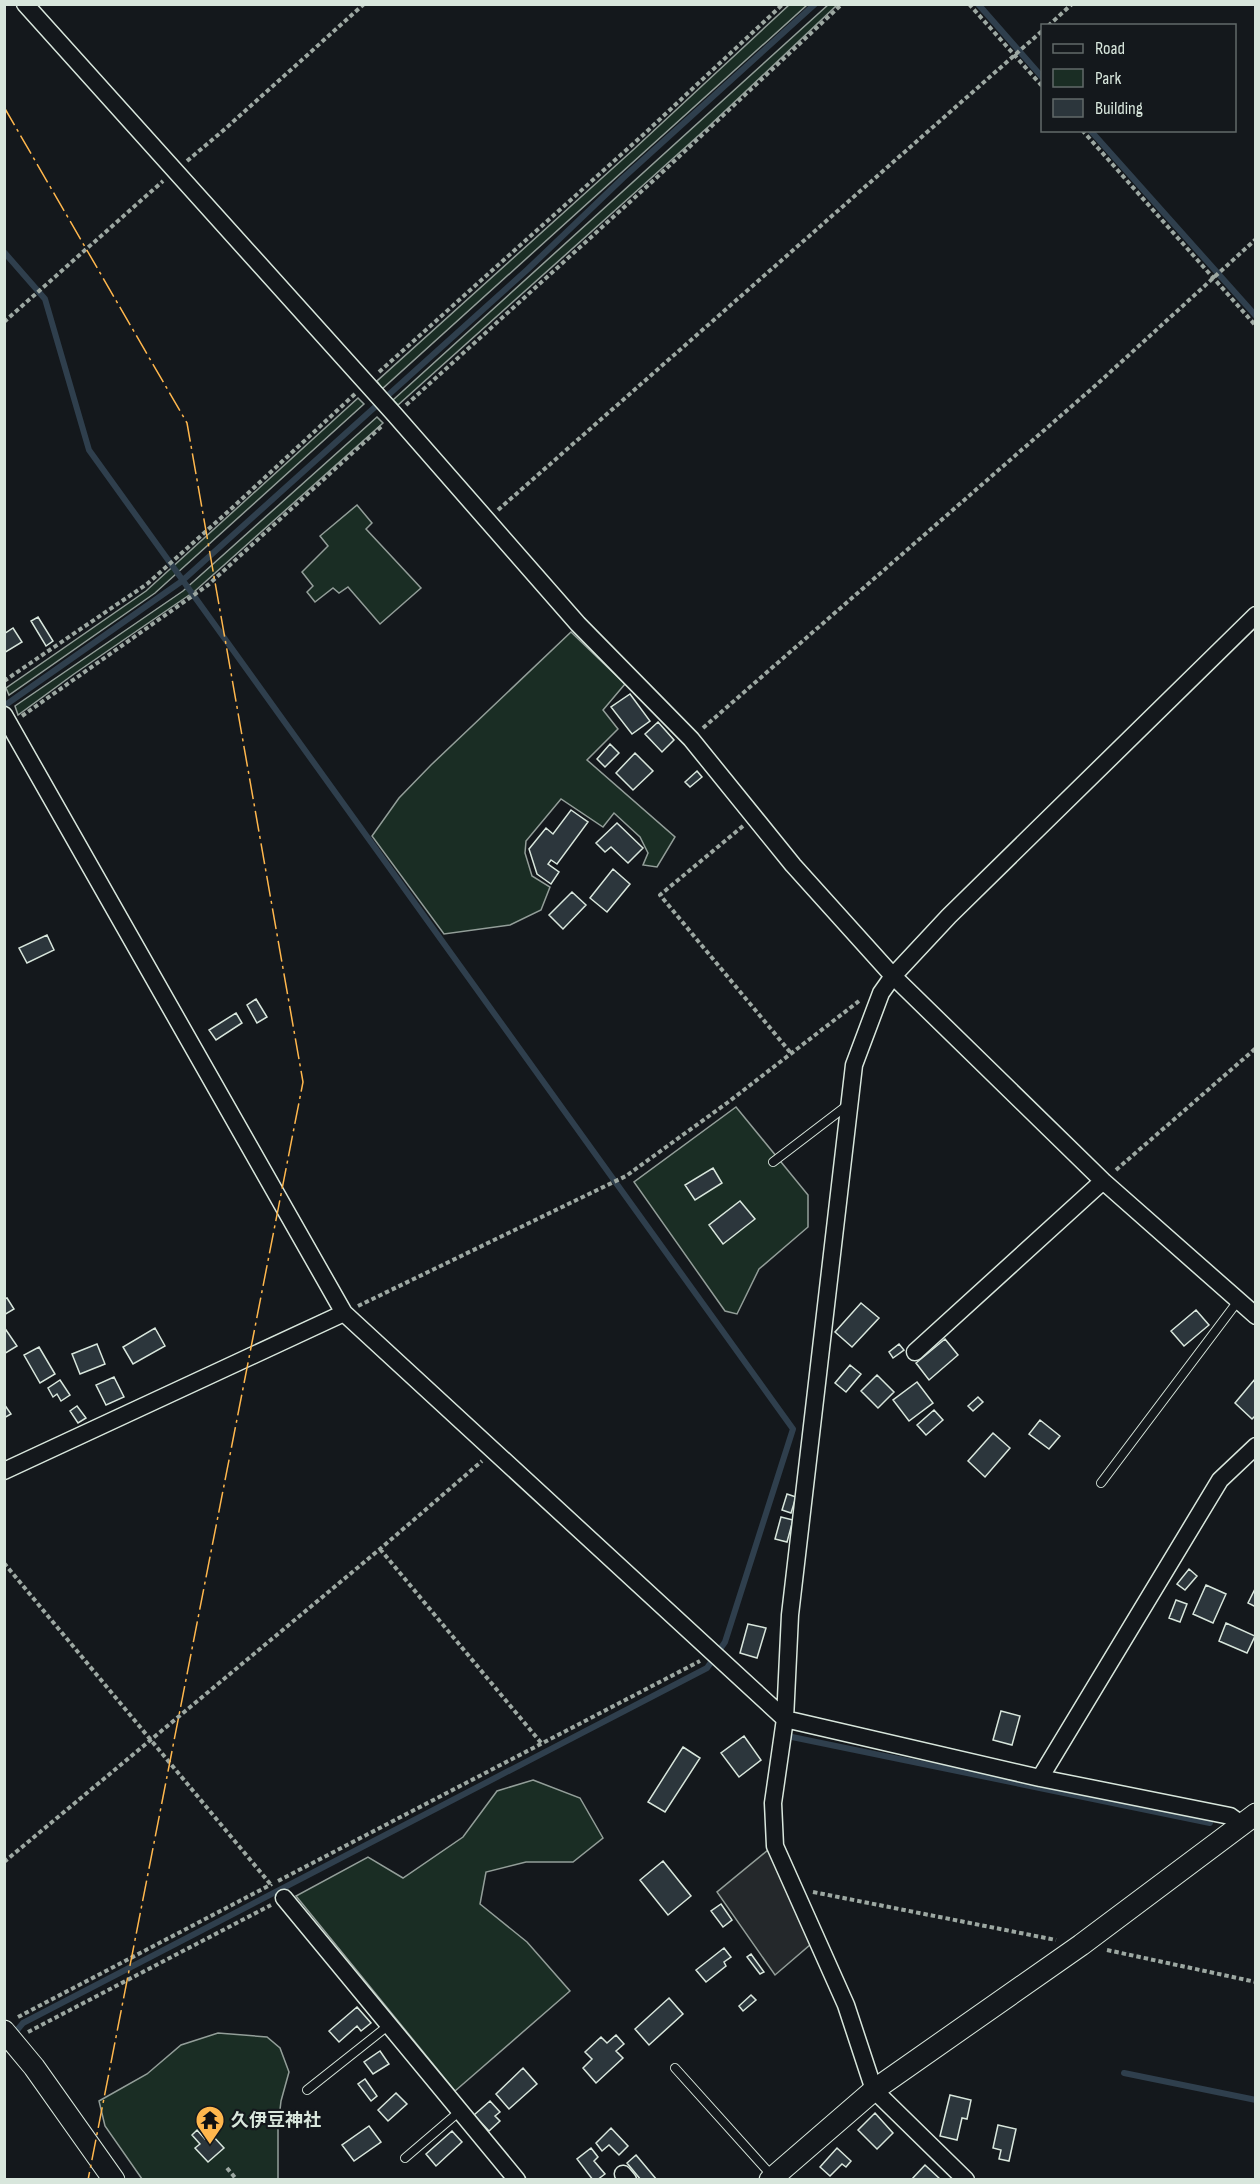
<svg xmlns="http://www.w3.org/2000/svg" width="1260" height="2184" viewBox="0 0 1260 2184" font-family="'Sofia Sans Condensed','Noto Sans JP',sans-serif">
	<rect width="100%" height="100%" fill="#14181c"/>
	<path fill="#1a2d24" stroke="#939e99" stroke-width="1.5" d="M829,4L837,5L708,127L398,405L393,400Z
		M789,5H807L382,389L377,381L633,150Z
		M358,398L364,404L155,593L9,695L6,688L146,591Z
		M377,417L383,423L195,591L74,674L18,715L15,706L183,591Z
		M357,505L372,523L366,529L421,588L380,624L348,587L339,593L333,588L315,602L307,592L313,586L302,572L328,546L320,536Z
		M571,632L625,684L603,710L618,729L587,760L675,837L657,867L643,865L648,853L640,837L614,813L603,827L561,799L526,841L525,853L532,876L550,887L541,910L510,925L444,934L372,836L399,798L431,765Z
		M736,1107L808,1195V1227L759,1269L737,1314L725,1311L634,1182Z
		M533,1780L580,1798L603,1838L573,1862H526L486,1872L480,1904L527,1942L570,1991L455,2091L296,1896L368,1857L403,1878L463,1837L497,1791Z
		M218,2033L267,2037L280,2048L289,2072L281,2101L278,2128V2179H142L105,2126L99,2101L147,2074L181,2045Z"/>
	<path fill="#24282b" stroke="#939e99" stroke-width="1.5" d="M768,1850L811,1944L775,1975L717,1892Z"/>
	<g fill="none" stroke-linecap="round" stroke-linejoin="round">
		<path stroke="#2f3f4d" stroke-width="6" d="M978,4L1042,77
			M1090,130L1256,316
			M4,252L45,299L89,450L793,1429L725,1642L707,1668L23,2023L13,2035
			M4,706L182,581L528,269L623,178L815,4
			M792,1737L1210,1823
			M1124,2073L1256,2100"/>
	</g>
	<path fill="#2c363c" stroke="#d8e6dc" stroke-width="1.5" d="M38,617L53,641L46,646L31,621Z
		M13,628L22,642L4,653V634Z
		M630,694L650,721L632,734L611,707Z
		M658,722L674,740L662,752L645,734Z
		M610,744L619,753L605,767L597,759Z
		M635,753L653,771L633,790L616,773Z
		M697,771L702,777L690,787L685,782Z
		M571,810L588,822L557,864L551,860L548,864L559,872L551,884L537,874L529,849L546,828L553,834Z
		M617,823L643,848L628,863L611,847L605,852L596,843Z
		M613,869L630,884L607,912L590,898Z
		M572,892L586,905L563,929L549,915Z
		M47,935L54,950L27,963L19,948Z
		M256,999L267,1017L257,1023L247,1005Z
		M236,1013L242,1023L216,1040L209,1030Z
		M713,1168L722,1183L695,1200L685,1185Z
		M740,1201L755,1219L723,1244L709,1225Z
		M7,1298L14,1309L4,1315V1299Z
		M861,1303L879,1318L852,1347L835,1332Z
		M1196,1310L1209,1325L1184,1346L1171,1331Z
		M4,1327L17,1346L4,1354Z
		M155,1328L165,1346L133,1364L123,1347Z
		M945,1339L958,1355L929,1380L916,1363Z
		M97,1344L105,1364L80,1374L72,1354Z
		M899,1344L904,1350L893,1358L889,1352Z
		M39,1347L55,1374L40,1383L24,1355Z
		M850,1365L861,1374L846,1392L835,1383Z
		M877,1375L894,1392L878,1408L861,1391Z
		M114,1377L124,1397L106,1405L96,1385Z
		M1255,1379L1256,1415L1252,1419L1235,1403Z
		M60,1380L70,1395L61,1401L57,1394L53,1397L48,1388Z
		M917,1382L933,1403L909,1421L893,1400Z
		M978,1397L983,1402L973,1411L968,1406Z
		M4,1404L11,1414L4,1418Z
		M77,1406L86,1418L78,1423L70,1411Z
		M934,1410L943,1420L926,1435L917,1425Z
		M1040,1420L1060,1436L1049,1449L1029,1434Z
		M993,1433L1010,1448L985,1477L968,1461Z
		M787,1494L796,1497L791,1513L782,1510Z
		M781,1517L793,1520L787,1542L775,1539Z
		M1189,1569L1197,1576L1185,1590L1177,1584Z
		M1206,1585L1226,1594L1213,1623L1193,1614Z
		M1255,1589H1256V1607L1248,1603Z
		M1176,1600L1187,1604L1180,1622L1169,1618Z
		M1226,1623L1255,1636L1247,1653L1219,1641Z
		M748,1624L766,1628L757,1658L740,1653Z
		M1001,1711L1020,1716L1012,1745L993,1740Z
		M744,1736L761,1760L739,1777L721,1753Z
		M683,1747L700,1758L665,1812L648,1802Z
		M663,1861L691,1896L668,1915L640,1880Z
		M721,1904L732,1920L723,1927L711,1911Z
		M724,1948L731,1957L724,1962L726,1966L706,1982L696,1970Z
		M751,1954L764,1972L760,1974L747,1957Z
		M751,1995L756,2000L743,2011L739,2006Z
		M669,1998L683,2014L649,2045L635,2029Z
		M357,2007L371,2023L361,2031L357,2026L339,2042L329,2031Z
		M616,2035L624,2044L616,2051L623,2058L596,2083L583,2068L592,2059L585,2052L601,2037L607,2043Z
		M380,2051L389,2064L373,2074L364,2062Z
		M523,2068L537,2084L509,2109L496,2094Z
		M365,2079L377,2096L371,2101L358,2084Z
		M396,2093L407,2104L388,2121L378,2110Z
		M950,2095L971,2100L967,2119L962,2118L957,2140L940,2136Z
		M490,2101L500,2112L495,2116L500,2121L489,2131L474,2115Z
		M875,2113L893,2133L877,2149L858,2130Z
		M998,2125L1016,2129L1009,2161L999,2159L1001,2150L993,2148Z
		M369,2126L381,2142L354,2161L342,2145Z
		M611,2128L628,2146L619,2155L609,2145L602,2151L596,2143Z
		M197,2130L205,2139L211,2134L224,2148L208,2162L195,2148L200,2144L192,2135Z
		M452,2131L462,2142L436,2166L426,2154Z
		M591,2148L598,2157L594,2161L605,2174L597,2180H593L577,2159Z
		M837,2148L851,2161L846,2167L842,2164L830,2176L820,2167Z
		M636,2155L657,2180H641L627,2163Z
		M925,2165L941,2180H911Z"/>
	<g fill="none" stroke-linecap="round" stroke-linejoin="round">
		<g stroke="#d8e6dc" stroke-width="10">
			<path id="service" d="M773,1162L849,1104
				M1101,1483L1238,1301
				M675,2068L773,2177
				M307,2090L389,2025
				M405,2158L460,2111"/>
		</g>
		<g stroke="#d8e6dc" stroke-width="19">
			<path id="minor" d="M25,4L395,415L578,624L691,739L793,865L893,976L1103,1181L1256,1316
				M4,715L344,1313L785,1719L1040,1778L1230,1816L1241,1824
				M915,1352L1103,1181
				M4,1471L344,1313
				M1040,1778L1220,1480L1256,1446
				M284,1898L517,2180
				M623,2174L628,2180
				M966,2180L874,2090L846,2005L775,1846L773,1803L785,1719L790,1615L854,1065L881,993L893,976L949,916L1256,615"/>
		</g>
		<g stroke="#d8e6dc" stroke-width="23">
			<path id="tertiary" d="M4,2031L34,2067L114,2180
				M770,2180L874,2090L1081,1945L1256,1814"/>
		</g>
		<path stroke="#9da8a2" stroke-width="4" stroke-dasharray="4.5 3" stroke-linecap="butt" d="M969,4L1042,86
			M1048,26L1072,4
			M1082,130L1256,326
			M187,161L225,129L364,4
			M4,322L163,181
			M379,372L643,135L783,4
			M406,405L654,180L842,4
			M498,510L1042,31
			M4,681L147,584L232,508L356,393
			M22,716L208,585L382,426
			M703,728L1096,385L1256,239
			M743,826L660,895L790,1052
			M1116,1170L1256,1048
			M358,1306L626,1176L727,1103L859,1001
			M380,1549L542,1744
			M4,1563L272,1886
			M4,1862L380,1549L482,1461
			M278,1881L700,1661
			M813,1892L1056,1940
			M1107,1950L1256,1982
			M18,2017L272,1884
			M28,2032L271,1905
			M227,2168L237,2180"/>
		<use href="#service" stroke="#14181c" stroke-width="8"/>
		<use href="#minor" stroke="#14181c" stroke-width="16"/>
		<use href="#tertiary" stroke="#14181c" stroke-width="21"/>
		<path stroke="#ffb74d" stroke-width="1.5" stroke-dasharray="21 4.5 3 4.5" stroke-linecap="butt" d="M4,107L187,423L303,1082L88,2180"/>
	</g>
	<defs>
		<g id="temple-pin" transform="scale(1.5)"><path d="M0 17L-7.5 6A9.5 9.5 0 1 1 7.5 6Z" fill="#ffb74d" stroke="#14181c"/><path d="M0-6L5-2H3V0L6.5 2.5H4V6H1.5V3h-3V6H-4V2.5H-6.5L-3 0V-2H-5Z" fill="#111"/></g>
	</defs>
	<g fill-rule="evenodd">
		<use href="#temple-pin" x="210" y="2120"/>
	</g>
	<g text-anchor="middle" stroke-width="4.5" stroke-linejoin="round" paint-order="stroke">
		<g font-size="18" font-weight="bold" fill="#d8e6dc" stroke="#14181c" text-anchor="start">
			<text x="231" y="2126">久伊豆神社</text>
		</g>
	</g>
	<rect width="1260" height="2184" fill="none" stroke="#d8e6dc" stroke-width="12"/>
	<rect x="1041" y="24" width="195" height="108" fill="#14181c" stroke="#626a69" stroke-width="1.5"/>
	<rect x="1053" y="44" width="30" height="9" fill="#14181c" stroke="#626a69" stroke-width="1.5"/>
	<text x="1095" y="54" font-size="18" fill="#d8e6dc">Road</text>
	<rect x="1053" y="69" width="30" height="18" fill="#1a2d24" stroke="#626a69" stroke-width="1.5"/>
	<text x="1095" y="84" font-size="18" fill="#d8e6dc">Park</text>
	<rect x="1053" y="99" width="30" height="18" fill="#2c363c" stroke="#626a69" stroke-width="1.5"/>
	<text x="1095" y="114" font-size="18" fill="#d8e6dc">Building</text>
</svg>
